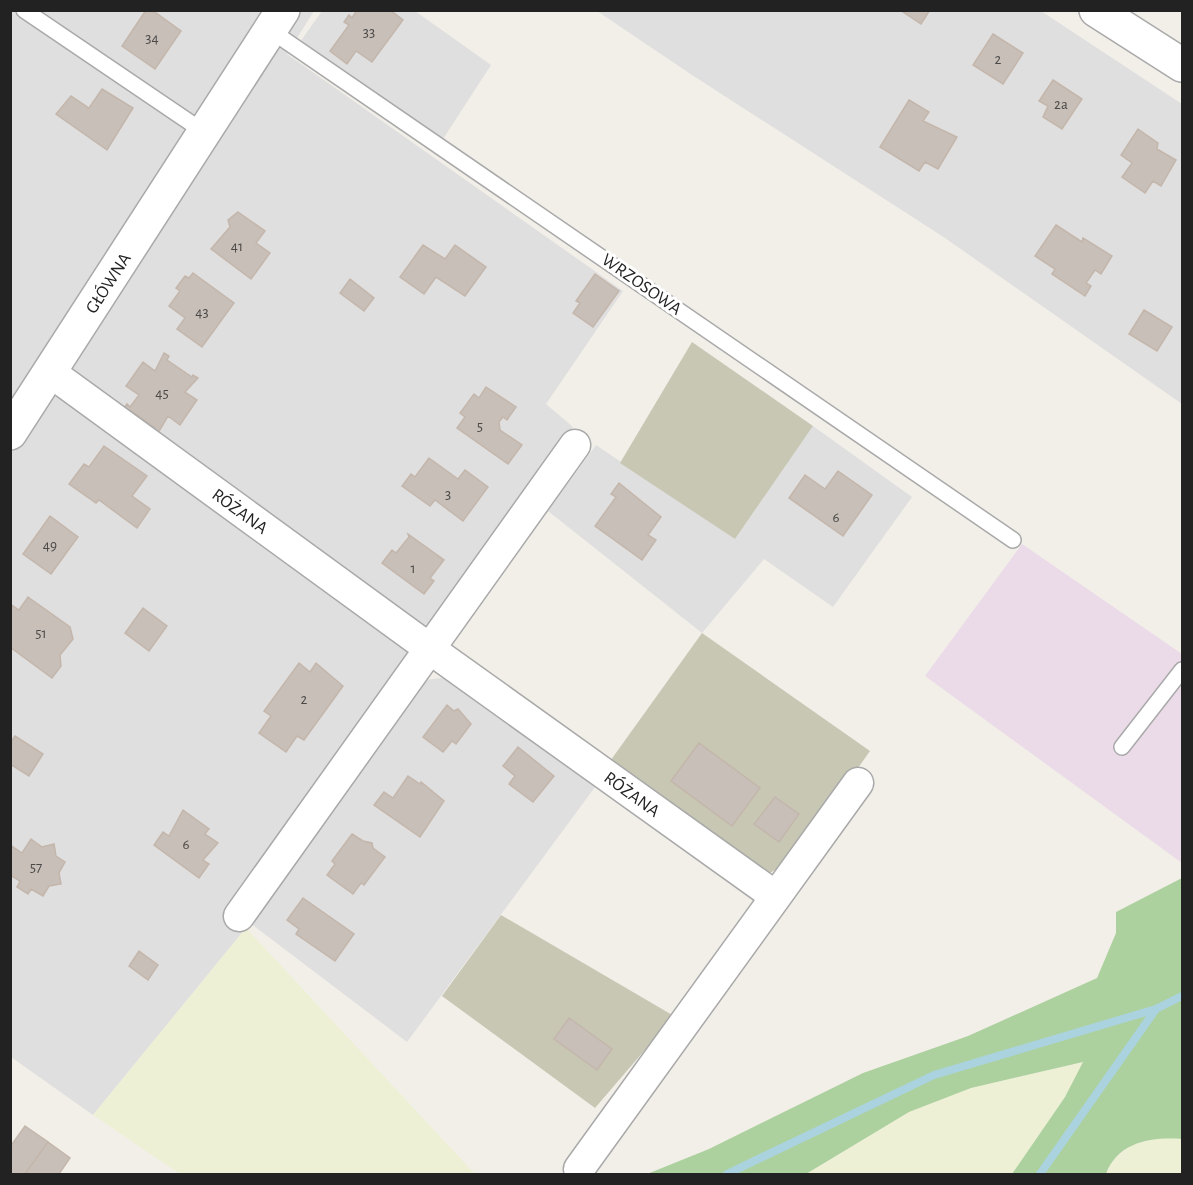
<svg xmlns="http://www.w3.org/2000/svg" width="1193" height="1185" viewBox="0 0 1193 1185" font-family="'Alegreya Sans',sans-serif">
	<rect width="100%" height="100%" fill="#f2efe9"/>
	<path fill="#e0dfdf" d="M11,11H314L287,54L623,291L546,404L573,427L546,463L425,680L449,677L598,783L407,1042L250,923L93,1115L11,1057Z
		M322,11H415L491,65L443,139L300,42Z
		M597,11H1041L1182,104V404L945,238L692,75Z
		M813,426L912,497L833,607L764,559L702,633L548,511L596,445L735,539Z"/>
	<path fill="#ebdbe8" d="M1022,544L1182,654V863L925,676Z"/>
	<path fill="#c7c7b4" d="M692,342L813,426L735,539L620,463Z
		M702,633L870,751L793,860L768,874L608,764Z
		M501,915L674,1016L595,1108L442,996Z"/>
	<path fill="#eef0d5" d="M246,928L475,1174H180L93,1115Z
		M1084,1062L1065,1097L1012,1174H806L909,1112L971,1088Z
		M1162,1137L1182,1139V1174H1106L1111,1162L1131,1145Z"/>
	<path fill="#add19e" d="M1182,878V1139C1151,1137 1118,1142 1106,1174H1012L1065,1097L1083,1062L971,1088L909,1112L806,1174H647L709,1149L863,1073L968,1036L1097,978L1116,933V912Z"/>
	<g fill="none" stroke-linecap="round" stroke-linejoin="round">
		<path stroke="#aad3df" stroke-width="8" d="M727,1174L934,1075L1156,1009L1182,996
			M1040,1174L1156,1009"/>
	</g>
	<path fill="#c7bfb8" stroke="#c4b6ab" stroke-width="1.5" d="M146,10H152L181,31L155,69L122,46Z
		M357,10H390L403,20L372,62L356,51L347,64L330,51L349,25L344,22L349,15L352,18Z
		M900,10H930L921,24Z
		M993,34L1023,53L1003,84L973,65Z
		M1053,80L1082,99L1062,129L1043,117L1048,106L1039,101Z
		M102,89L133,108L107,150L56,114L71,96L89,108Z
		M909,100L929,112L923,121L957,137L938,169L925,162L919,171L880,147Z
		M1138,129L1158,143L1157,149L1176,160L1161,186L1153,181L1145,193L1122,177L1132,163L1121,155Z
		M238,212L265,231L256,243L270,253L251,279L211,249L230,227L228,220Z
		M1056,225L1082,242L1083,238L1112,256L1101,274L1095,270L1086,283L1091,286L1085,296L1052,274L1055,269L1035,256Z
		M423,245L445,259L455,245L486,267L465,296L436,277L424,294L400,277Z
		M193,273L234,303L202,347L177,329L185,318L169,306L180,291L176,288L185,276L189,278Z
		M595,274L619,291L593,327L573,313L580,303L576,301Z
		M350,279L374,298L364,311L340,293Z
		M1144,310L1172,327L1157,351L1129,334Z
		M164,353L169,356L167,360L192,377L193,375L198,378L185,392L197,400L180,425L168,416L158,433L153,430L155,428L130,410L129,412L124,408L127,404L130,407L139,395L126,386L143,362L155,371Z
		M486,387L516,407L507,420L503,417L499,422L500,430L522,445L508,464L457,428L465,417L460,413L474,394L479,398Z
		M104,446L147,476L132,496L150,509L137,528L99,500L96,503L69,484L84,464L89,467Z
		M429,458L458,479L465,470L488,487L463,521L435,500L430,506L402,486L411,474L415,477Z
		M838,471L872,495L843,536L789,498L805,475L825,489Z
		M619,483L661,517L648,535L656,540L642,560L595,526L616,497L611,494Z
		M50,516L78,537L51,574L23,554Z
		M408,534L444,560L430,578L434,581L424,594L382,563L392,550L396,553L409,537Z
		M28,597L70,627L73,639L60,655L61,666L52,678L10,647V604L19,610Z
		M143,608L167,626L149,651L125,633Z
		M299,663L310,672L316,663L343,686L304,740L297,736L286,752L259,733L271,716L264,711Z
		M447,705L454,711L458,709L471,724L456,744L452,741L443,752L423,737Z
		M15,736L43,754L29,776L10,764V743Z
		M699,743L760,788L732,826L671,781Z
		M518,747L554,776L533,802L509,784L515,776L503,766Z
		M408,776L420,784L421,782L444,801L420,837L374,805L384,792L393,798Z
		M775,797L799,814L779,842L754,824Z
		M183,810L209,829L205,834L218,843L203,860L209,864L199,878L154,845L163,832L169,836Z
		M352,834L363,841L372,843L373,848L385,857L364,885L361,883L353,894L327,875L335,864L332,861Z
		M31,839L42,847L54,844L56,856L65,862L59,873L61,884L49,886L43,896L31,889L28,894L17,887L20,881L10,875V845L22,853Z
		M303,898L354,934L335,961L296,934L299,929L287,920Z
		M139,951L158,965L148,980L129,966Z
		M569,1018L612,1049L597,1070L554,1039Z
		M25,1126L48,1142L25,1174H10V1147Z
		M48,1142L70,1158L59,1174H25Z"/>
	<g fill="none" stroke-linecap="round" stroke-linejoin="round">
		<g stroke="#a9a9a9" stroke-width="18">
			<path id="service" d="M24,10L204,132
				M270,30L1013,540
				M1122,747L1182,670"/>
		</g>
		<g stroke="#a9a9a9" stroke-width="33">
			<path id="minor" d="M50,372L430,649L775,896
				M239,916L575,445
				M579,1169L858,783"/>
		</g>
		<g stroke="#a9a9a9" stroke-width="36">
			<path id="tertiary" d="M1096,10L1182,65
				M10,433L283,10"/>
		</g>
		<use href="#service" stroke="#fff" stroke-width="15"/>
		<use href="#minor" stroke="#fff" stroke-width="30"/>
		<use href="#tertiary" stroke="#fff" stroke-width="33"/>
	</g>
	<g text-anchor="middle" stroke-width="6" stroke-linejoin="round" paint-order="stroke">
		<g font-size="15" fill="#4b4948">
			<text x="369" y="37">33</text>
			<text x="152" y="43">34</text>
			<text x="998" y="64">2</text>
			<text x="1061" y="109">2a</text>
			<text x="237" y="251">41</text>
			<text x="202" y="317">43</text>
			<text x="162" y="398">45</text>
			<text x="480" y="431">5</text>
			<text x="448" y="499">3</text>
			<text x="836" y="522">6</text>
			<text x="50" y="550">49</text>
			<text x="413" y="573">1</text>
			<text x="41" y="638">51</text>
			<text x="304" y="704">2</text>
			<text x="186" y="849">6</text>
			<text x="36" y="872">57</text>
		</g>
		<g font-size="18" fill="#222" stroke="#fff">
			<text transform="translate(108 283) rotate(-57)" y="6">GŁÓWNA</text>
			<text transform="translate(642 284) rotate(35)" y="6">WRZOSOWA</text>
			<text transform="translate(240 511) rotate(36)" y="6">RÓŻANA</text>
			<text transform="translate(632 794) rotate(36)" y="6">RÓŻANA</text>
		</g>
	</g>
	<rect width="1193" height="1185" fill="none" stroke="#222222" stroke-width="24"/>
</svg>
